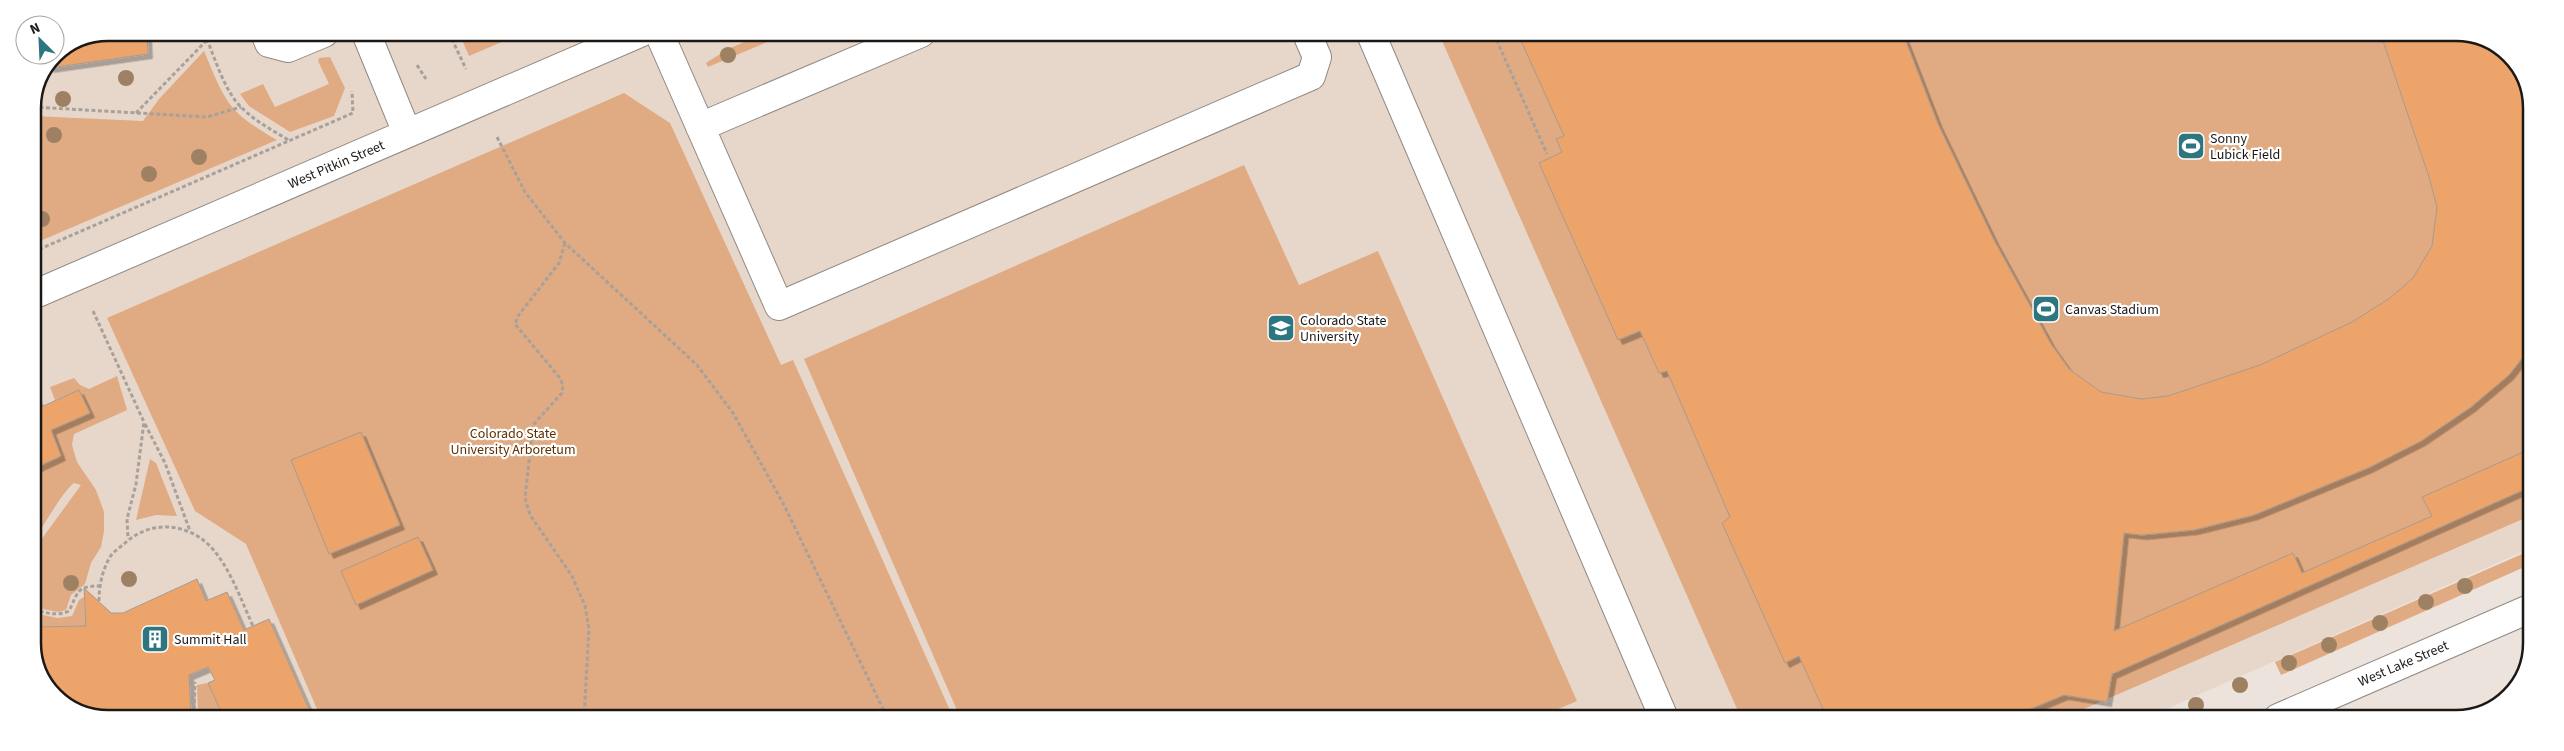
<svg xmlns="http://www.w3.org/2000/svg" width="2564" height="751" viewBox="0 0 2564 751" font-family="'Source Sans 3',sans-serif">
	<defs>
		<filter id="shadow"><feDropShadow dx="4.5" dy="4.5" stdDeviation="0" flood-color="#0004"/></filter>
	</defs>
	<rect width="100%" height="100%" fill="#ece3dc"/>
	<path fill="#e7d7cb" d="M108,33L2475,35L2531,103L2529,549L2146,718L89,716L51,693L33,648V108L55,54Z"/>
	<path fill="#e0ab82" d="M459,33H523L469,56Z
		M765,33H789L708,67L706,63L728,49Z
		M1439,34L2475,35L2513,58L2531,103L2530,516L2063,718H1741Z
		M204,51C226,103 227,111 277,140L33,244V116L143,121L159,99Z
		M330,57L345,88L334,116L290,132L249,106L240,94L263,84L275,107L329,84L318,61L319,58Z
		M624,93L670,123L781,365L793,360L953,717L320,716L246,544L195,511L107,318Z
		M1244,165L1299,285L1378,251L1577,701L1537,718L960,717L804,359Z
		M117,376L127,410L74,434L72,445L77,462L96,490L104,512V531L101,547L91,563L85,584L71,595L66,610L58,612L33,607V551L81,485L74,483C63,491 43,527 33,541V469L61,456L51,430L79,391L55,400L50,387L74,378L80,385L89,389Z
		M150,459L156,463L177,516L156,515L136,520Z
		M2529,551V565L2281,675L2275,662Z
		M84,597L86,626L33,627V613L58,618L72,616L79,600Z
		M208,683L223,716H198L197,685Z
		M122,712H191L189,716H122Z"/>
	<path fill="#eda46a" stroke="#a49b94" filter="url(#shadow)" d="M108,32L147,33L148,54L49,68L55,54Z
		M1518,34H1903L1938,124L1994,240L2051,344L2069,369L2101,392L2141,399L2168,396L2260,365L2352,322L2390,298L2413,278L2432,246L2437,207L2429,177L2381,35H2475L2513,58L2531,103L2530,348L2509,375L2471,407L2421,441L2368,468L2254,515L2194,530L2142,535L2124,533L2114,631L2293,553L2302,573L2432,516L2422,497L2530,449V487L2112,674L2107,702L2064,695L2009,718H1827L1799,656L1785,663L1722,523L1730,517L1667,371L1659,373L1640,331L1618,340L1539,163L1562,152L1556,139L1564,136Z
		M33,389L41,407L79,390L90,413L51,430L61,456L33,469Z
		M361,432L400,525L329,554L291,460Z
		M418,537L433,570L356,605L341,571Z
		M197,579L206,601L227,592L244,630L269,619L312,716H223L208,683L215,680L208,667L189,675L191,712H122V716H89L85,710H80L51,693L33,648V627L86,626L84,588L111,613H123Z"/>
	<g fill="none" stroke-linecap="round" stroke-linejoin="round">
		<g stroke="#918982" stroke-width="30">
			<path id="minor" d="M265,33L269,43L288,48L324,33
				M366,33L407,133
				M659,33L779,306L1311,76L1317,57L1307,34
				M1371,34L1664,718
				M700,127L921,33
				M33,295L640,33
				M2278,718L2529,609"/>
		</g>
		<path stroke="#a8a19b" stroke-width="3" stroke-dasharray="4 2.5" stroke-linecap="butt" d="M156,33L157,37C173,45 185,38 200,33
			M204,33C215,56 223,90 242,108C256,122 274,131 290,141
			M449,33L466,69
			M1494,34L1547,154
			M417,65L426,79
			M33,107L207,117L241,107
			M136,113L207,40
			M497,137L525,192L565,243L697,365L733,413L783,503L887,717
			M565,243L559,263L518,316L515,324L559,377L563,385L562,393L533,425L525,498L530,515L572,576L585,606L589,629L584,717
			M33,252L353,113L352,91
			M93,311L144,422L136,484L127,519L128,539
			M145,424L165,463L190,531
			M99,601C99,586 102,571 110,557C113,552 119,548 124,544C148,521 185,521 210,546C230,567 241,600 253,626
			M33,610C46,612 56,617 69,611C78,593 76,586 99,586
			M194,716L195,682"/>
		<use href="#minor" stroke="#fff" stroke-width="28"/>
	</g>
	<g fill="#9e8163">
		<circle cx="728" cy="55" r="8"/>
		<circle cx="126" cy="78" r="8"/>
		<circle cx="63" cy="99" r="8"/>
		<circle cx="54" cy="135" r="8"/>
		<circle cx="199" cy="157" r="8"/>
		<circle cx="149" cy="174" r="8"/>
		<circle cx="42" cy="219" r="8"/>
		<circle cx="129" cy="579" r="8"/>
		<circle cx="71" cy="583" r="8"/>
		<circle cx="2465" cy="586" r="8"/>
		<circle cx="2426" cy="602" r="8"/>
		<circle cx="2380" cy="623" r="8"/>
		<circle cx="2329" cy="645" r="8"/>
		<circle cx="2289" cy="663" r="8"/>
		<circle cx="2240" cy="685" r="8"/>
		<circle cx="2196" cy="705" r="8"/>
	</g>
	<defs>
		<g id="stadium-square" transform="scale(1.4375)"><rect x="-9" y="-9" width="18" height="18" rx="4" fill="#2e767f" stroke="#fff"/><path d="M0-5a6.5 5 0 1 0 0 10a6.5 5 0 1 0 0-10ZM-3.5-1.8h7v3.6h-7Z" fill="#fff"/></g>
		<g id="university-square" transform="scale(1.4375)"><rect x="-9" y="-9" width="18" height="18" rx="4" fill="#2e767f" stroke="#fff"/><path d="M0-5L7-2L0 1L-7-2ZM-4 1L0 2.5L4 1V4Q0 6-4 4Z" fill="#fff"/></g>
		<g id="building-square" transform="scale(1.4375)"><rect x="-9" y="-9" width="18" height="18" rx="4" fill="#2e767f" stroke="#fff"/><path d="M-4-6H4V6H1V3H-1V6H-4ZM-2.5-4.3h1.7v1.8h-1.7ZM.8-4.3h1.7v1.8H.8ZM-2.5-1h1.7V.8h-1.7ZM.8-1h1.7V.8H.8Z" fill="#fff"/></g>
	</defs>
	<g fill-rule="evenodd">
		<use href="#stadium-square" x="2191" y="146"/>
		<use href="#stadium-square" x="2046" y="309"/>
		<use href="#university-square" x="1281" y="328"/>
		<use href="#building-square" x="155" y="639"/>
	</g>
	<g text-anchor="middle" stroke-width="4.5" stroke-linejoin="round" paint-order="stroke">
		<g font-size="14" fill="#1c1816" stroke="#fff" text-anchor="start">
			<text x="2210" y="143">Sonny<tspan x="2210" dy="16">Lubick Field</tspan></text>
			<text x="2065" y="314">Canvas Stadium</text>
			<text x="1300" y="325">Colorado State<tspan x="1300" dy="16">University</tspan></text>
			<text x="174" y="644">Summit Hall</text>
		</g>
		<g font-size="14" fill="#1c1816" stroke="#fff">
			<text transform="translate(336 164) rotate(-23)" y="5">West Pitkin Street</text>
			<text transform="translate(2403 663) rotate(-23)" y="5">West Lake Street</text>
		</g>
		<g font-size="14" fill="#5f3100" stroke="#fff">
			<text x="513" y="438">Colorado State<tspan x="513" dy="16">University Arboretum</tspan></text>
		</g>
	</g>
	<path d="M0 0H2564V751H0ZM108 41H2456A67 67 0 0 1 2523 108V643A67 67 0 0 1 2456 710H108A67 67 0 0 1 41 643V108A67 67 0 0 1 108 41Z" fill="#fff" fill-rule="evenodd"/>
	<path fill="none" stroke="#1c1816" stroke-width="2.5" d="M108 41H2456A67 67 0 0 1 2523 108V643A67 67 0 0 1 2456 710H108A67 67 0 0 1 41 643V108A67 67 0 0 1 108 41Z"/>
	<g transform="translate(40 40) rotate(336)"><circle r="24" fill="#ffffff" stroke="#a4a3a2"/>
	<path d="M0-4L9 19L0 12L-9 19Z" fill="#2e767f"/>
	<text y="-8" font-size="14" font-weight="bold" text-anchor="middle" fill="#1c1816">N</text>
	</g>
</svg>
